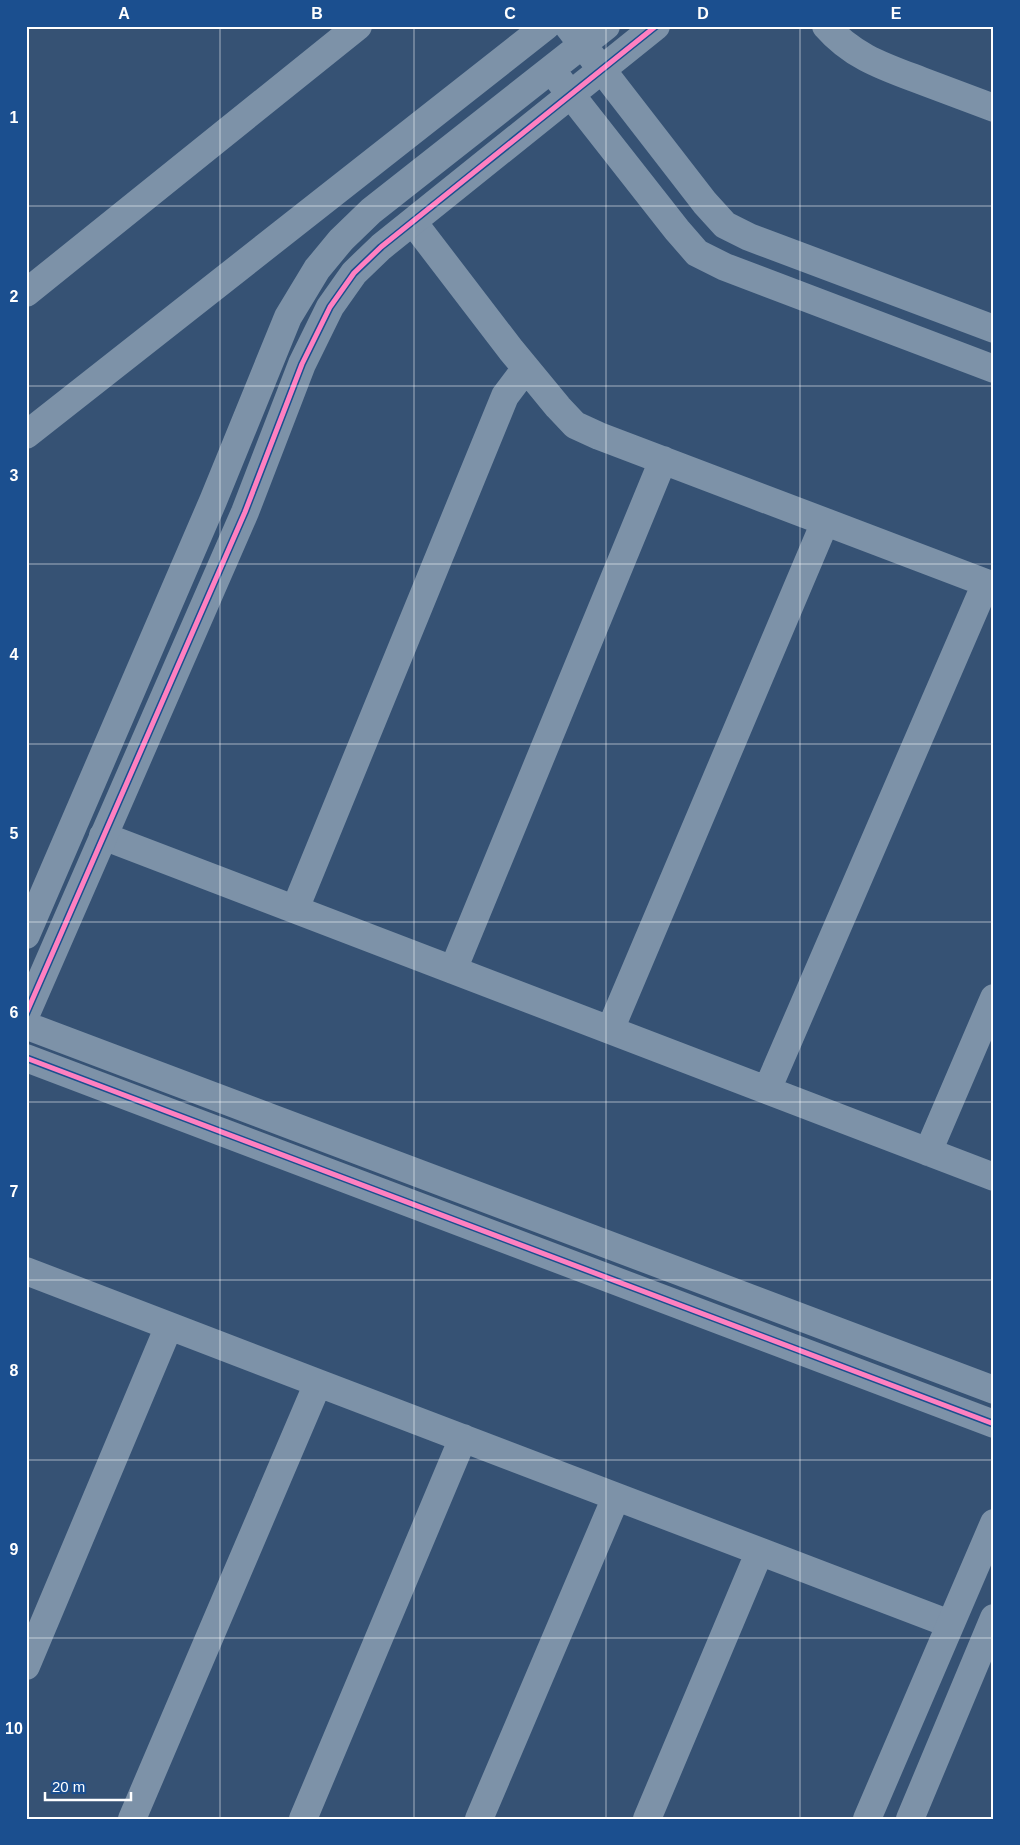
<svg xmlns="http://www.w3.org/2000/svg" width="1020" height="1845" viewBox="0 0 1020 1845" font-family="Helvetica,sans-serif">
	<rect width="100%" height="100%" fill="#365274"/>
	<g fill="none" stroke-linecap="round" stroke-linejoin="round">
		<path stroke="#7d92a8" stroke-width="28" d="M826,26C853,57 885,67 922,81C946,90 970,99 994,108
			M413,222L511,350L558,407L575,425L599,436L994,586
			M26,293L358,26
			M103,836L994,1177
			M295,909L505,396L526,368
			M453,970L663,460
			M610,1030L825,522
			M767,1090L986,583
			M928,1152L994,998
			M26,1271L318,1383L132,1819
			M318,1383L950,1624
			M26,1666L169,1326
			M303,1819L463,1438
			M479,1819L616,1497
			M647,1819L759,1553"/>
		<path stroke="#7d92a8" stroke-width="28" d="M568,26L705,203L725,225L749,237L994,329
			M560,81L677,230L697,253L725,267L994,369
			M26,435L546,26
			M26,935L213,501L288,317L317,269L341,240L371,211L606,26
			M26,1014L245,512L302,364L330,307L354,273L381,247L656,26
			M30,1027L994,1390
			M26,1058L994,1424
			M867,1819L994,1523
			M910,1819L994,1618"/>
		<g stroke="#1b4f8f" stroke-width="8">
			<path id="cycleway" d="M26,1014L245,512L302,364L330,307L354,273L381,247L656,26
				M26,1058L994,1424"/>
		</g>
		<use href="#cycleway" stroke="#ff80c0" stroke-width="5"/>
	</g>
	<path fill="none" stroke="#fff" stroke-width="1" stroke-opacity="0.55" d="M220,26V1819M414,26V1819M606,26V1819M800,26V1819M26,206H994M26,386H994M26,564H994M26,744H994M26,922H994M26,1102H994M26,1280H994M26,1460H994M26,1638H994"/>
	<rect width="1020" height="1845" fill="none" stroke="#1b4f8f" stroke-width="55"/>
	<path d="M45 1792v8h86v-8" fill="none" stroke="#ffffff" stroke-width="2.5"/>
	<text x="52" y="1792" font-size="15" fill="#ffffff" stroke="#1b4f8f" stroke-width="4" paint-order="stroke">20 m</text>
	<rect x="28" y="28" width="964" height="1790" fill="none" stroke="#fff" stroke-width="2"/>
	<g font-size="16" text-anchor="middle" font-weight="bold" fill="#fff">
		<text x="124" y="19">A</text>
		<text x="317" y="19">B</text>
		<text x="510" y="19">C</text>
		<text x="703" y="19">D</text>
		<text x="896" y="19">E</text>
		<text x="14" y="123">1</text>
		<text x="14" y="302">2</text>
		<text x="14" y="481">3</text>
		<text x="14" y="660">4</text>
		<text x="14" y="839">5</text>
		<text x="14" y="1018">6</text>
		<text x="14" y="1197">7</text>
		<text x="14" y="1376">8</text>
		<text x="14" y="1555">9</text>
		<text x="14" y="1734">10</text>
	</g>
</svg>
